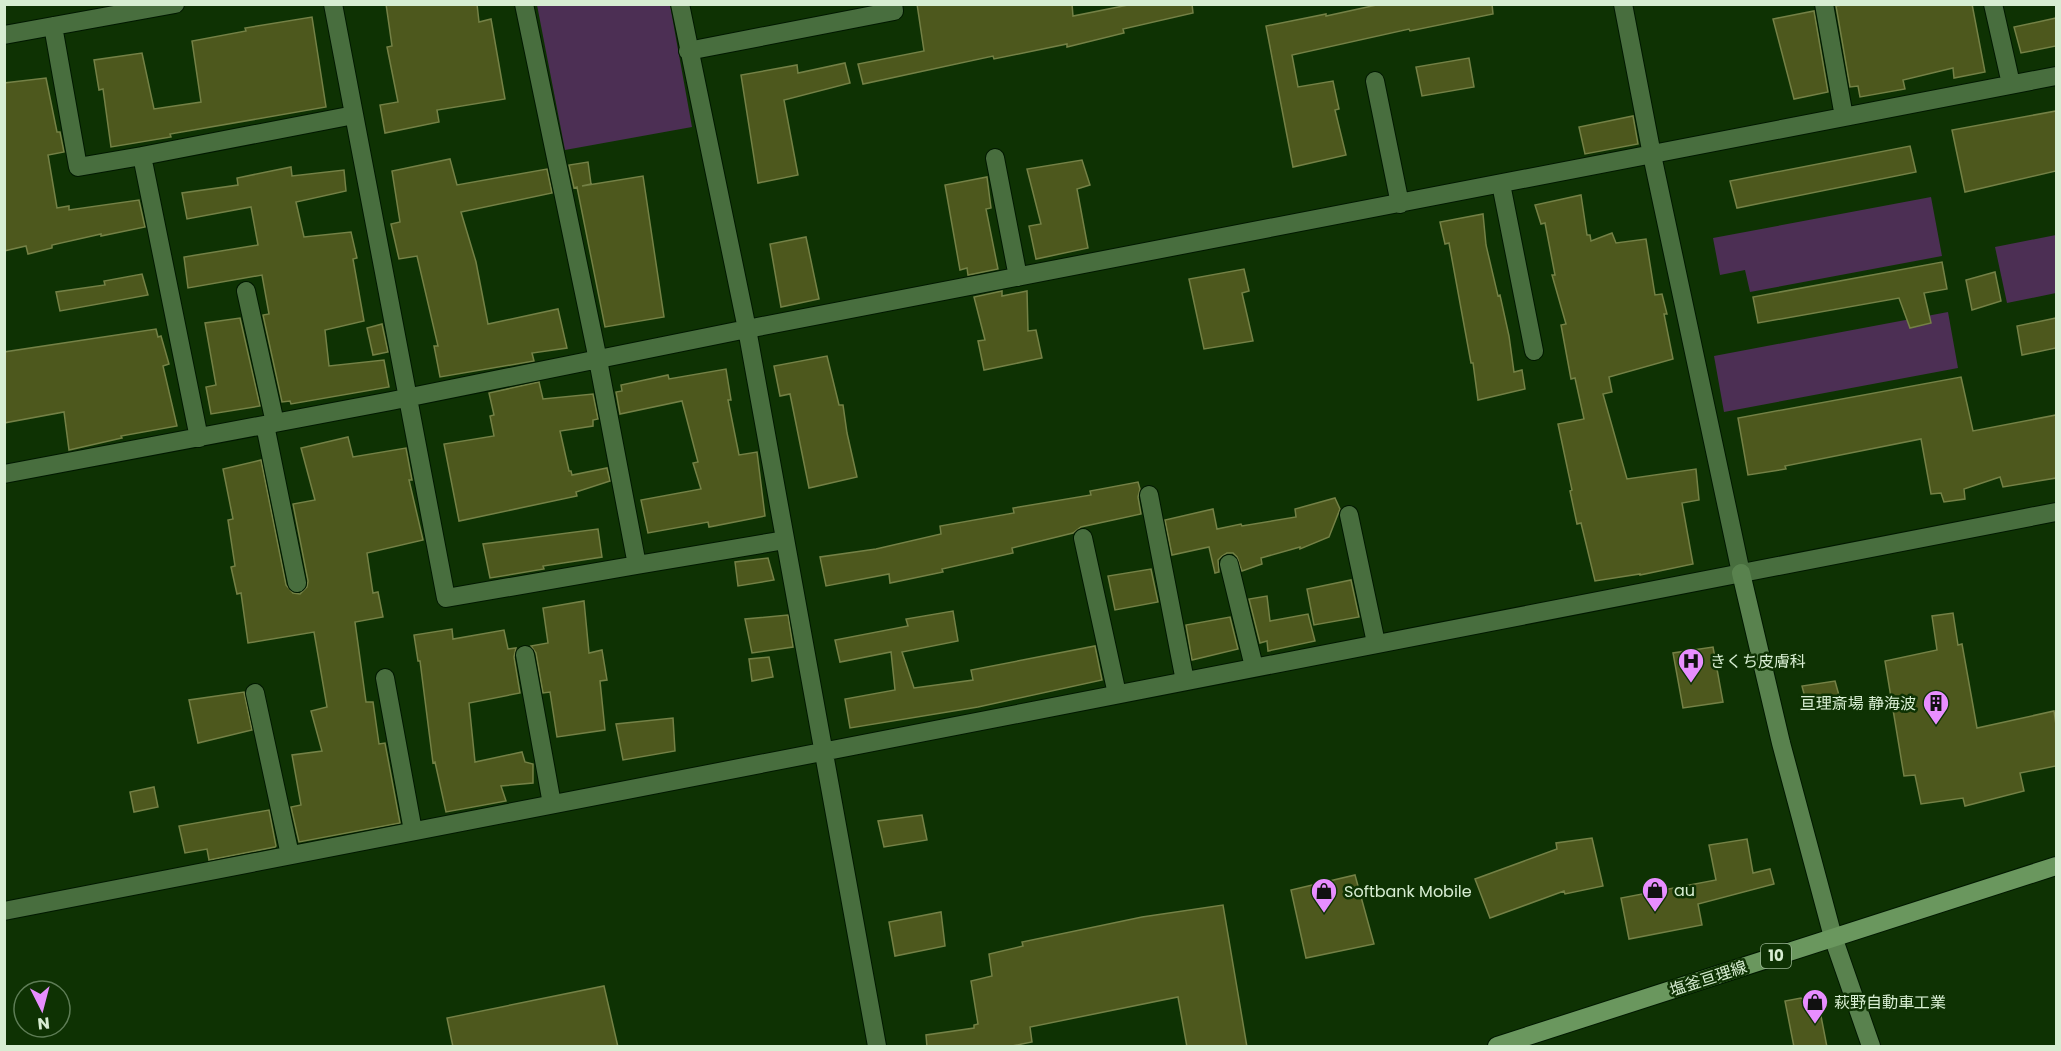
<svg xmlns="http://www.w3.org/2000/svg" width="2061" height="1051" viewBox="0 0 2061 1051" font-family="Poppins,'Noto Sans JP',sans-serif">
	<rect width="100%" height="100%" fill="#0e3203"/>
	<path fill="#4c2f54" d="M537,5H670L692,127L565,150Z
		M1931,197L1942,256L1750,292L1745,270L1720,275L1713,238Z
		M2056,235V293L2007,303L1995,247Z
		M1948,312L1958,368L1724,412L1714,356Z"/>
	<path fill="#4d581d" stroke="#748146" stroke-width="1.5" d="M386,4H477L479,22L491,19L505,99L437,110L439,122L385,133L380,105L398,102L387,47L392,46Z
		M917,4H1072L1073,16L1133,4H1192L1193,13L1123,29L1124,33L1067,47V44L994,59L993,56L863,84L858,64L924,51Z
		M1381,4H1492L1493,14L1410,31L1409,29L1292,55L1298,87L1333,81L1339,109L1335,110L1346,155L1293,167L1266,26L1326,14V16Z
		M1848,4H1972L1985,72L1954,78L1953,68L1903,80L1905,89L1860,97L1858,86L1850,87L1836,6Z
		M1814,11L1828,92L1794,99L1773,19Z
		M312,17L326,107L170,134L171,137L111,147L103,89L99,90L94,60L142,53L154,109L201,102L192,41L246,31L245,28Z
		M2056,18V46L2021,53L2014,27Z
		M1469,58L1474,87L1422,96L1416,67Z
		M845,63L850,83L784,100L798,175L758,183L741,75L797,65L798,73Z
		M46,78L57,132H60L64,152L48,155L57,208L69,206V210L139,200L145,227L101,236V234L52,245V248L28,254L26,246L4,251V83Z
		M2056,111V171L1965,192L1952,130Z
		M1633,116L1638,144L1585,154L1579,127Z
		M1910,146L1916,172L1737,208L1730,181Z
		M450,159L457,185L547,169L552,193L461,212L476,262L488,324L558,309L567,348L532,353L534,361L440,377L434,346H438L417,256L399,259L391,224L400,222L392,171Z
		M1082,160L1090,185L1077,189L1088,248L1036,259L1029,226L1041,224L1027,169Z
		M588,162L591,184L582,186L643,176L664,317L605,327L577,187L574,188L569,165Z
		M291,167L292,176L344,170L346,191L296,202L304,237L351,232L357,258L353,259L364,321L325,330L329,366L384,360L389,387L291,404L290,401L282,402L263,315L269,314L262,275L188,288L184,257L258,245L251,207L187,219L182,193L238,185L237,178Z
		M987,177L991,208L986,209L998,269L968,275L967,268L960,270L945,185Z
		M1581,195L1587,235H1590L1591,241L1612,233L1616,243L1646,239L1655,295L1662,294L1667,314H1664L1673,359L1609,377L1612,392L1603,394L1627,479L1696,469L1699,500L1682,503L1693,564L1640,575V574L1595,581L1581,523L1577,524L1570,491L1572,490L1558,424L1584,419L1575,378L1571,379L1561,325L1566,324L1552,275H1555L1545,223L1541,224L1535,205Z
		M1483,214L1486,245L1498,296L1500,295L1509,336L1514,372L1522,370L1525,389L1478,400L1473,363H1471L1449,243L1445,244L1440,222Z
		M806,237L819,299L781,307L770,244Z
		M1942,262L1947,289L1924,293L1931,323L1910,328L1899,298L1758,323L1753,297Z
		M1244,269L1249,291L1242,293L1253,341L1204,349L1189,279Z
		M1995,272L2001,301L1972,310L1966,280Z
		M142,274L148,295L60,311L56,292L105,285L104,281Z
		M1002,291V296L1027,291L1028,331L1036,330L1042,358L984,370L978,341L985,340L974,297Z
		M240,318L260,406L211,414L206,387L216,385L205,323Z
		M2056,318V348L2022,355L2017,326Z
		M382,324L388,352L373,355L367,328Z
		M156,329L158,337L161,336L169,364L163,366L177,426L121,436L122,438L69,450L64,412L4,423V352Z
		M827,356L839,405H843L847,433L857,477L809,488L790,394L780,396L774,366Z
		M726,369L731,400H728L739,455L757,452L765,516L709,527L708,522L648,533L641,500L701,489L693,463L698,462L682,401L620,414L616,392L622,391L621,385L668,375L669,379Z
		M1961,377L1973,431L2056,415V478L2003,487L2000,477L1964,489L1965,499L1944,502L1941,493L1931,494L1921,439L1785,466L1786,469L1748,475L1738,418Z
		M539,382L543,399L593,394L598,419L593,420V426L560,431L569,471H571L572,475L607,468L610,481L576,492L577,496L459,521L444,444L494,436L490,416L494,415L489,393Z
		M348,437L353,457L406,448L412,480H409L423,540L367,553L373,593L378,592L383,617L355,622L366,702H373L379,744L385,743L400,823L299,842L291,807L301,805L292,755L322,751L311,711L327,707L314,632L248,643L241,593L237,594L231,567L235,566L228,520L233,519L223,469L261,460L286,585L293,593L300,594L307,587L308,581L293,504L315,500L301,448Z
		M1138,482L1140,489L1138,497L1141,514L1081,527L1073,533L1012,548L1013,553L942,569L943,572L890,583L889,574L826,586L820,557L876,549L941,534L940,526L1014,513L1013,508L1091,495L1090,491Z
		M1335,498L1340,509L1329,537L1300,549V547L1261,558L1262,564L1242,571L1237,557L1233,553H1227L1222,556L1218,560L1219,572L1215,573L1209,547L1172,555L1165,520L1213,509L1217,529L1241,524L1242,526L1296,517L1295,509Z
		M598,529L602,557L543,566L544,569L490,578L483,544Z
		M768,558L774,580L738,586L735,562Z
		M1151,569L1158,602L1115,610L1108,576Z
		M1351,580L1359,617L1314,625L1307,589Z
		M1267,596L1270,621L1308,614L1315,641L1268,651L1267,641L1260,643L1249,599Z
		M584,601L589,653L602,650L607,680L600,681L605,730L557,737L550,692L543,693L536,653L531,646L548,643L543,608Z
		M953,611L958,641L902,652L914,688L973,680L971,670L1095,646L1102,680L978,707L850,728L845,699L895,690L891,652L840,662L835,640L908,626L906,619Z
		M1953,613L1958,645L1962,644L1977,728L2054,711L2056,725V766L2020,773L2024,791L1965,806L1963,798L1921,804L1915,775L1904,776L1885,661L1937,650L1932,616Z
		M788,615L793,647L752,653L745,619Z
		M1230,617L1238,649L1192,660L1186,625Z
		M452,629L453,639L504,630L508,649L516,648L514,657L520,693L469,703L475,762L522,752L525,762L533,764V783L501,786L506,801L446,812L435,762L433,763L420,661H418L414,635Z
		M1713,647L1723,702L1683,708L1673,653Z
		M769,657L773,677L752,681L749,659Z
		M1835,681L1840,699L1808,709L1802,686Z
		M244,692L252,730L198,743L189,700Z
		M673,718L675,751L623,760L616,724Z
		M154,787L158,807L134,812L130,792Z
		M269,810L276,846L275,847L209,860L207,849L185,853L179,826Z
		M922,815L927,840L884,847L878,821Z
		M1592,838L1603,886L1565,894L1564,891L1490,918L1475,879L1557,849L1556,843Z
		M1747,839L1753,873L1770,869L1774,884L1698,904L1702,925L1629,939L1621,898L1716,880L1709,845Z
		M1355,875L1374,944L1306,958L1291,890Z
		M1223,905L1247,1047H1187L1178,997L1030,1027L1032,1042L1007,1047H927L926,1035L974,1028V1025L978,1024L971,981L992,976L989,954L1023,946L1022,942L1142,917Z
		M941,912L945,946L895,956L889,922Z
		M604,986L618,1047H453L447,1018Z
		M1801,998L1820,1011L1827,1047H1794L1785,1001Z"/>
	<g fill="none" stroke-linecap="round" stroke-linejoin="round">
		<g stroke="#011800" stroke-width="20">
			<path id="street" d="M333,4L446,598L637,565
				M524,4L598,360L637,565L785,540
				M680,4L747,329L877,1046
				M1623,4L1652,155L1741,573
				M1824,4L1844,117
				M1993,4L2011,84
				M53,26L78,167L142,156
				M4,35L175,4
				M688,51L894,11L893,4
				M1375,81L1400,204
				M995,158L1018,277
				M1501,184L1534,351
				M246,291L275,423
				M265,425L297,583
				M199,438L142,156L354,115
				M4,474L391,401L747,329L2056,76
				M1149,495L1185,681
				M1349,515L1376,643
				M1083,538L1117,694
				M1229,564L1254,667
				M525,655L552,804
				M385,678L413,831
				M255,693L290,855
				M4,911L2056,512"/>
		</g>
		<g stroke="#011800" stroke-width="20">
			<path id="secondary" d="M1741,573L1781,743L1833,937L1871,1046"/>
		</g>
		<g stroke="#011800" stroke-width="20">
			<path id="primary" d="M1497,1046L2056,866"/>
		</g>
		<use href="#street" stroke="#486e3e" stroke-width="18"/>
		<use href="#secondary" stroke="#59824e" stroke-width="18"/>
		<use href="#primary" stroke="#6a975e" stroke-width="18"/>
	</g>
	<defs>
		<g id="hospital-pin" transform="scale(1.35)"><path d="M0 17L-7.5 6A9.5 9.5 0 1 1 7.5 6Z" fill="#e88eff" stroke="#0e3203"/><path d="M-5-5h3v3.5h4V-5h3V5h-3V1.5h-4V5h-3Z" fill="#111"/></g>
		<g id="building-pin" transform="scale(1.35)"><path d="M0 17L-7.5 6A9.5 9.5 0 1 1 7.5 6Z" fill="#e88eff" stroke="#0e3203"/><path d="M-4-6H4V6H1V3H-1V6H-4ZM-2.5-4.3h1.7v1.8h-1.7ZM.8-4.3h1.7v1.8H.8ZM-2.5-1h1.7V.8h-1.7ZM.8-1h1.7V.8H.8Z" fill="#111"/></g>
		<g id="shop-pin" transform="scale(1.35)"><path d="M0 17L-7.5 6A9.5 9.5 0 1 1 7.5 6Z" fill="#e88eff" stroke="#0e3203"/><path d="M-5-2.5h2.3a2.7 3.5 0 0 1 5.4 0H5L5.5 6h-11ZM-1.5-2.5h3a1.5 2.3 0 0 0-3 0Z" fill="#111"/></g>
	</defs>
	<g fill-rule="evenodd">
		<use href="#hospital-pin" x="1691" y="661"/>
		<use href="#building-pin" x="1936" y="703"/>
		<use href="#shop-pin" x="1655" y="890"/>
		<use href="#shop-pin" x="1324" y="891"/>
		<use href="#shop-pin" x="1815" y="1002"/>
	</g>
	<g text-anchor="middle" stroke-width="5" stroke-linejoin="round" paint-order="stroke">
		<rect fill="#0e3203" stroke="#9bb594" stroke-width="1.5" x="1761" y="944" width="30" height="24" rx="4.5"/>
		<g font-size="15" font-weight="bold" fill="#d7edd2">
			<text x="1776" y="961">10</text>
		</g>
		<g font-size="16" fill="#d7edd2" stroke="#0e3203" text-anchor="start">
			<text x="1710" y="667">きくち皮膚科</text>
			<text x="1916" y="709" text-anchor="end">亘理斎場 静海波</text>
			<text x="1674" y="896">au</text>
			<text x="1344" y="897">Softbank Mobile</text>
			<text x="1834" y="1008">萩野自動車工業</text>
		</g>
		<g font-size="16" fill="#d7edd2" stroke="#0e3203">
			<text transform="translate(1708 978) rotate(-18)" y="6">塩釜亘理線</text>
		</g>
	</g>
	<rect width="2061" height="1051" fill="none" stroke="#d7edd2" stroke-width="12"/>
	<g transform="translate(42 1009) rotate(174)"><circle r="28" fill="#0e3203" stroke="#5e7d56" stroke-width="1.5"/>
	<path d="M0-4.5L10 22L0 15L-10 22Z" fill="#e88eff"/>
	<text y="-9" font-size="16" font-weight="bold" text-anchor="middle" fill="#d7edd2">N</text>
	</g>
</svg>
